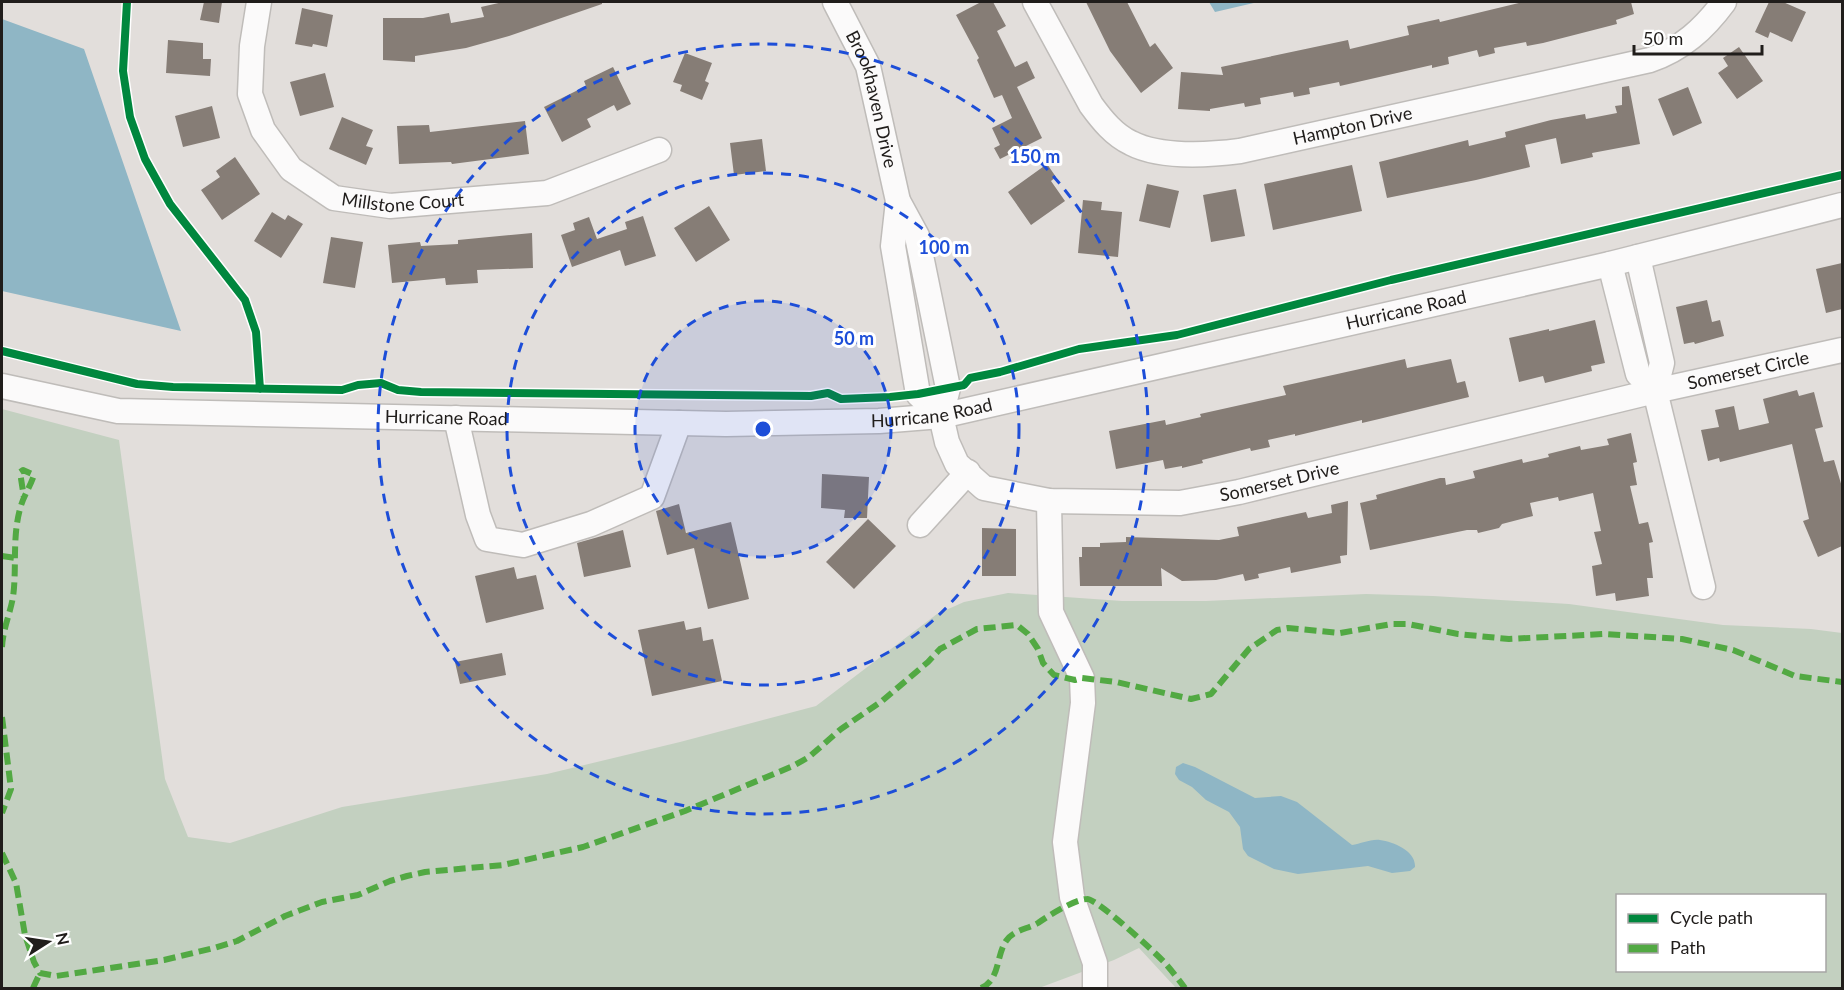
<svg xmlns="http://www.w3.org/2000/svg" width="1844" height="990" viewBox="0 0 1844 990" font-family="Lato,sans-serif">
	<rect width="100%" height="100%" fill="#e2dedb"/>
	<path fill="#c3d0c0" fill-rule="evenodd" d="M2,409L119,440L165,779L188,837L230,843L342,807L547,774L680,742L816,706L937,614L964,602L1008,593L1122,601H1206L1366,594L1433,596L1569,604L1723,625L1811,629L1842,633V988H1176L1139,948L1114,960L1039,988H2ZM1618,896H1824V970H1618Z"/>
	<path fill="#8fb6c5" d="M1209,2H1258L1215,12Z
		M2,19L84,49L181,331L2,291Z
		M1183,763L1195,767L1255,798L1281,796L1297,802L1352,845C1361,844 1370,839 1380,840C1394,842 1416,851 1415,867L1410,871L1392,873L1368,866L1298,874L1274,869L1248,856L1243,849L1240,827L1229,812L1206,800L1192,787L1179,780L1175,774L1176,767Z"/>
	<path fill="#867d76" d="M204,2H222L219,23L200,20Z
		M503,2H602V4L509,36L466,48L415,56V62L383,60V18H423L449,13L451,23L484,17L481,7Z
		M981,2H993L1006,26L997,31L1015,67L1027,61L1035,78L1017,87L1042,138L1000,159L994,148L1000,145L992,128L1012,118L1002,95L994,98L977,60L979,58L956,15Z
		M1086,2H1127L1150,47L1155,43L1173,68L1141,93L1110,51Z
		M1523,2H1631L1634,14L1616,20L1617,24L1543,43L1527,46L1526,42L1494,48L1495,53L1479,57L1477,50L1448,57L1449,64L1432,68V65L1340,86L1339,82L1309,88L1310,94L1294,97L1293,92L1260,98L1261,104L1245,107L1244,103L1210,109V111L1178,109L1181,72L1223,75L1221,67L1348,40L1350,49L1409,35L1407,26L1439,19L1440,22Z
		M1769,2H1783L1806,12L1792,42L1770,32L1768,38L1755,32Z
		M302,8L333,15L327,47L313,44L312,47L295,44Z
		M168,40L203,43V59H211L210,76L166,73Z
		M1739,47L1763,81L1737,99L1718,73L1728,66L1723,58Z
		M685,53L712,63L705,81L709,83L702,100L680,91L682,85L673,82Z
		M613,67L631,104L617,111L614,105L587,119L591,127L562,142L544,107L586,86L584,81Z
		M325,73L334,107L300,116L290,82Z
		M1629,86L1640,144L1592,153L1593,157L1561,164L1556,138L1525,145L1530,167L1476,180L1387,198L1379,162L1468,140L1469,146L1506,137L1505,132L1551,120L1585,114L1586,119L1617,113L1615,106L1622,105V87Z
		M1688,87L1702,123L1673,136L1658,99Z
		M212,106L220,138L183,147L175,116Z
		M342,117L373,130L366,146L373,148L366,165L329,149Z
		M525,121L529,154L452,164L451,162L399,164L397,126L429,125L430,132Z
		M762,139L766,171L734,175L730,143Z
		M235,157L260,194L222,220L201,190L220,177L216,171Z
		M1047,164L1056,177L1051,181L1065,201L1031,225L1008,192Z
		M1352,165L1362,211L1273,230L1264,184Z
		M1147,184L1179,191L1170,228L1139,221Z
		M1236,189L1245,236L1211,242L1203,195Z
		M1083,200L1102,202L1101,210L1122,212L1118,257L1078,253Z
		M709,206L730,240L696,262L674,228Z
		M272,212L285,220L288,215L303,224L281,258L254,241Z
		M643,216L656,256L625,266L620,250L572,267L561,235L575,230L573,223L589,217L597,239L627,229L625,222Z
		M532,233L533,268L477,270L478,283L446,285L445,278L392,283L388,245L420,242L421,246L458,244V240Z
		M331,237L363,242L355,288L323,283Z
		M1842,263V309L1826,313L1816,269Z
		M1707,300L1712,322L1720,320L1724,336L1695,344L1694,342L1684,344L1676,307Z
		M1595,320L1605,363L1591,366L1592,371L1545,383L1543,376L1519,382L1509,338L1549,329V331Z
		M1405,359L1407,368L1451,359L1457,383L1465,381L1469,397L1379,419L1362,423V420L1295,436V434L1268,440L1270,447L1251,451L1250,448L1202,460L1203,463L1182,468V466L1165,469L1163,460L1116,469L1109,431L1165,420L1166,425L1201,417L1200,414L1286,395L1283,386Z
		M1797,390L1799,396L1814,392L1823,427L1815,429L1824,462L1834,460L1842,487V546L1818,557L1803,521L1809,519L1792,444L1720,462L1719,458L1708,461L1701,430L1719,427L1715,410L1734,406L1739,430L1769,423L1763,399Z
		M1631,433L1637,462L1633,463L1637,485L1630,486L1639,524L1648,522L1653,542L1649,543L1653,578H1647L1649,596L1616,601L1615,593L1596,596L1592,566L1602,564L1594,532L1601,531L1593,493L1559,501L1558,497L1530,503L1533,516L1502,524L1499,528L1478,533L1477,530H1467L1370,550L1360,503L1377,499L1376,495L1440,478H1445L1446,485L1475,478L1473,471L1522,459L1523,463L1549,457L1548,454L1580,446L1581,450L1609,445L1607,439Z
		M822,474L869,477L867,518H844L845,510L821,508Z
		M1348,501L1347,555L1340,556L1341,563L1291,573L1290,567L1258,574L1259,578L1245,581L1243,574L1216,580L1182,581L1161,568L1162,586H1080L1079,557H1082V547H1100V543L1126,542V537L1219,540L1239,536L1237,527L1306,512L1308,518L1332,513L1331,505Z
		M679,504L686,533L731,522L749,599L708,609L694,548L667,555L656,511Z
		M868,519L896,546L854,589L826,562Z
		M982,528L1016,529V576H982Z
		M623,530L631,567L584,577L577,543Z
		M514,567L517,579L536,575L544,609L486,623L475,576Z
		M684,621L686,630L701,627L703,641L713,639L722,681L652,696L638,630Z
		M502,653L506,675L460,684L455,662Z"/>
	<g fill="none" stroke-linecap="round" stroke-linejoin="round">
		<g stroke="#bfbcb9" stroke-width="27">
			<g id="minor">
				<path id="s1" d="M259,2L252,46L250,94L263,130L291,169L334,198L390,206L547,193L659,150"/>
				<path id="s2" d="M835,2L868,66L898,201L917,236L948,388L941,416L947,442L957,464L984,488L1049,501L1180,503L1239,492L1655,391L1842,350"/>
				<path id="s3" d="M1035,2L1091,105C1102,120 1114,135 1131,143C1160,158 1209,155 1240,151L1650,60C1682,49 1704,29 1724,2"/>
				<path d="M898,201L893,246L918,394L941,416"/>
				<path d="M1638,257L1662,363L1655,391L1703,587"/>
				<path d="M1610,264L1638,374L1655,391"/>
				<path id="s4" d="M2,386L118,411L726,424L879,421L941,416L1610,264L1842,205"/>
				<path d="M456,418L478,515L487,539L523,545L591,524L652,497L679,423"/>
				<path d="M1049,501L1051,612L1082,678L1083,703L1065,842L1072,897L1095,963V988"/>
				<path d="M920,525L968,472"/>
			</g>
		</g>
		<use href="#minor" stroke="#fbfafa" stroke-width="24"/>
		<path stroke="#52a943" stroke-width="6" stroke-dasharray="12 6" stroke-linecap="butt" d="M2,556L15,558
			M2,647C3,629 10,614 13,597C17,568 12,538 20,509C23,497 30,487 34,475L23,470L20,472L24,498
			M2,717L11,789L2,813
			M2,853L16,883L25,935L34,962L40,973L56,976L164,960L214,948L237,941L285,916L322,902L358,895L390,881L407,876L425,872L503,865L583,847L685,811L793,766L809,757L841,729L882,701L928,662L940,649L977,629L1017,625L1028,634L1038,649L1043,663L1054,675L1075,680L1082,678L1116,682L1191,699L1211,694L1249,649L1277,630L1288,628L1340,633L1392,624H1408L1458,634L1509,639L1604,634L1682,639L1733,650L1795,676L1842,682
			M33,988L40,973
			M981,988C1000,980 996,956 1006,941C1013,930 1028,929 1038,923C1048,916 1075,899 1087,899C1096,898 1156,953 1165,963C1172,971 1179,980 1185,988"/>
		<g stroke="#fff" stroke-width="11">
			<path id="cycleway" d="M127,2L123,71L130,117L145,159L170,204L245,300L256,332L260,389
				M2,351L137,384L173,387L342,390L358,385L381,383L398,390L421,392L811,396L828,393L841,399L890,397L918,394L964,385L970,378L1000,372L1079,349L1177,335L1391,280L1842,175"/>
		</g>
		<use href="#cycleway" stroke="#00873e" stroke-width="8"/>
	</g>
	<circle cx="763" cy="429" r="128" fill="#1d4ed8" fill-opacity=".12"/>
	<g fill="none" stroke="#1d4ed8" stroke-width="3" stroke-dasharray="10 8">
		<circle cx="763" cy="429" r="128"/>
		<circle cx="763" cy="429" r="256"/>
		<circle cx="763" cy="429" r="385"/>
	</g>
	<g text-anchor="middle" stroke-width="6" stroke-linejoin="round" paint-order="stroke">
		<g font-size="18" fill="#201d1b" stroke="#fff">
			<text dy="6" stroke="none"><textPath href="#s2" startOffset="105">Brookhaven Drive</textPath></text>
			<text dy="6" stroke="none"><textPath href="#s3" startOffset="399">Hampton Drive</textPath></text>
			<text dy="6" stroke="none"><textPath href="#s1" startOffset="300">Millstone Court</textPath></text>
			<text dy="6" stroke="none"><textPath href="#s4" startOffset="1419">Hurricane Road</textPath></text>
			<text dy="6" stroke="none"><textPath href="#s2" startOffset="1302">Somerset Circle</textPath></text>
			<text dy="6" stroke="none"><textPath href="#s4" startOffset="933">Hurricane Road</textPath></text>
			<text dy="6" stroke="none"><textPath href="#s4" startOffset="447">Hurricane Road</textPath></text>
			<text dy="6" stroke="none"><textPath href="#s2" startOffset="820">Somerset Drive</textPath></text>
		</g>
	</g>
	<circle cx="763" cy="429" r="9" fill="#1d4ed8" stroke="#fff" stroke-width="3"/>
	<g font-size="18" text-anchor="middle" font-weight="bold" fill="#1d4ed8" stroke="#fff" stroke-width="6" stroke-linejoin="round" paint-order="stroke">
		<text x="1035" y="163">150 m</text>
		<text x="944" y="254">100 m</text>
		<text x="854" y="345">50 m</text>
	</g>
	<rect width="1844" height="990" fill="none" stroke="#201d1b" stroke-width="6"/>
	<rect x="1616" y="894" width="210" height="78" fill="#ffffff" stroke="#a6a5a4" stroke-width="1.5"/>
	<rect x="1628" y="914" width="30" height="9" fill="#00873e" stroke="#a6a5a4" stroke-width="1.5"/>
	<text x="1670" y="924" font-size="18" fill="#201d1b">Cycle path</text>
	<rect x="1628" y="944" width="30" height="9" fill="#52a943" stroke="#a6a5a4" stroke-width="1.5"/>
	<text x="1670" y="954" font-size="18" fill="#201d1b">Path</text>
	<g transform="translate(48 942) rotate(78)" stroke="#ffffff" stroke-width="4.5" paint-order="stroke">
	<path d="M0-4.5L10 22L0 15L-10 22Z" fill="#201d1b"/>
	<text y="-9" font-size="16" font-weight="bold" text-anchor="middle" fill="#201d1b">N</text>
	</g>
	<path d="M1634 45v9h128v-9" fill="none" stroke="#201d1b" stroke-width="3"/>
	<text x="1643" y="45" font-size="18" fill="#201d1b" stroke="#ffffff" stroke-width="4.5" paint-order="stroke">50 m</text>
</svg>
